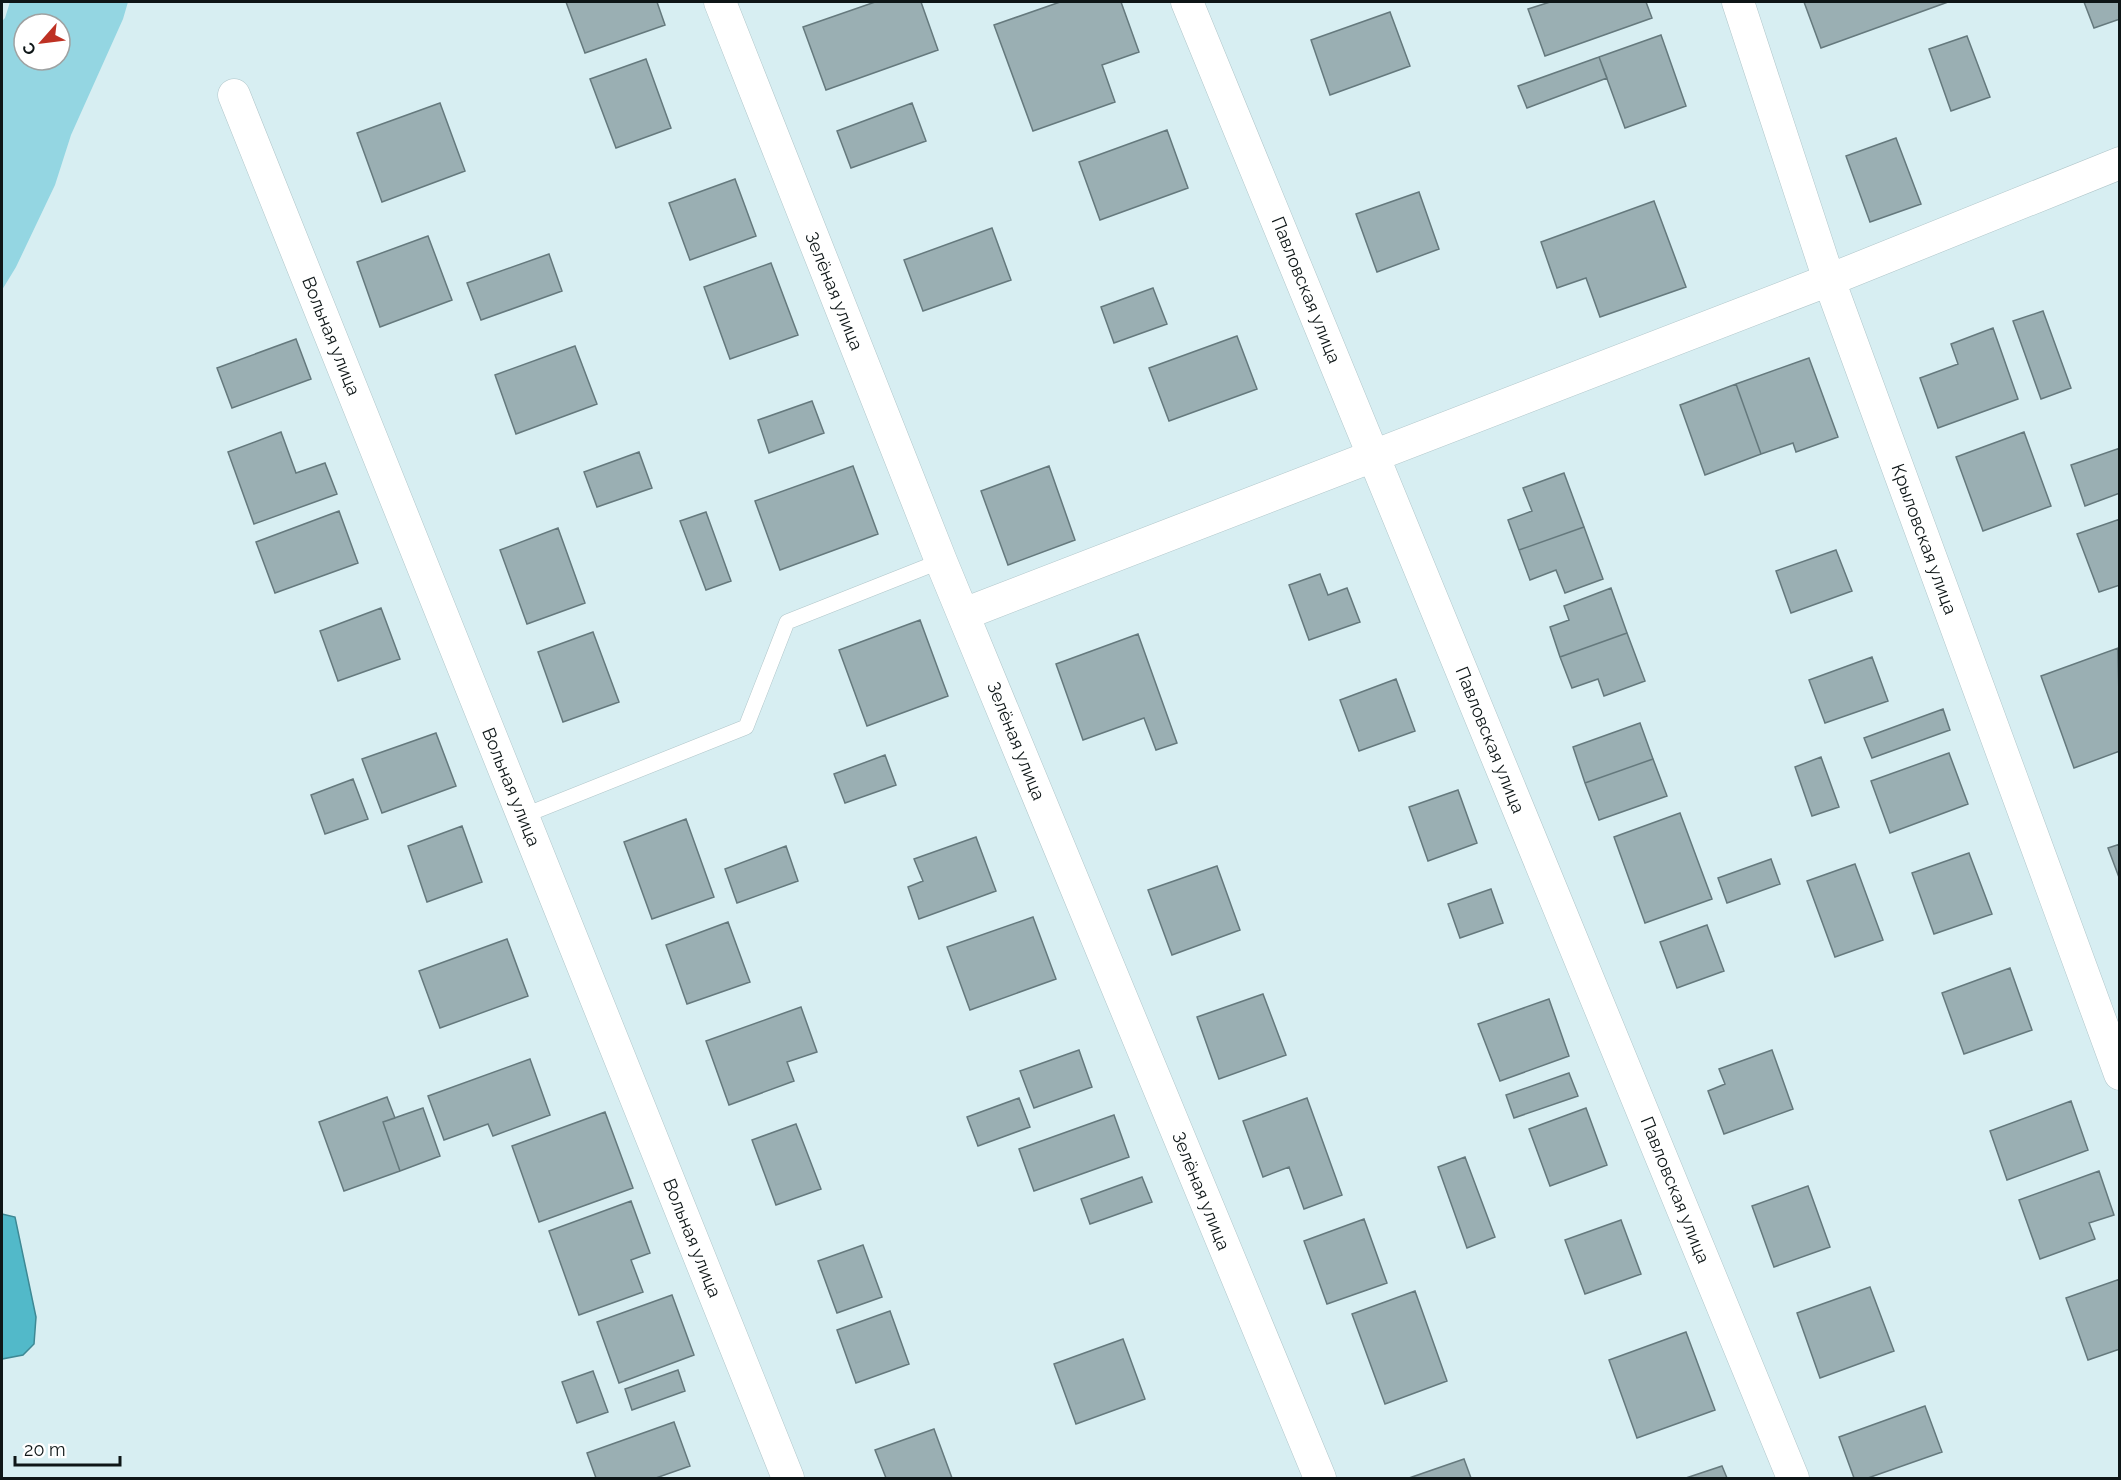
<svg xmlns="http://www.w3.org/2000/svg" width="2121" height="1480" viewBox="0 0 2121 1480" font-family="Raleway,sans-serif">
	<rect width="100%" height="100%" fill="#d7eef2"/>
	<path fill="#94d6e2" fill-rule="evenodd" d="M10,2H128L123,19L71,135L55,185L16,267L2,290V21L5,18ZM24,24H60V60H24Z"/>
	<path fill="#52b9c9" stroke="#3e8894" stroke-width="1.5" d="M2,1214L15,1217L36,1317L34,1344L23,1355L2,1359Z"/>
	<path fill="#9aafb3" stroke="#65797d" stroke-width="1.5" d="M566,2H657L665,25L585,53Z
		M875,2H921L938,50L826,90L803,27Z
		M1060,2H1121L1139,52L1102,65L1115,102L1033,131L994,25Z
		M1550,2H1646L1652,18L1545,56L1528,9Z
		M1804,2H1948L1821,48Z
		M2084,2H2120V19L2094,28Z
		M1390,12L1410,66L1330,95L1311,40Z
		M1661,35L1686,106L1625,128L1599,57Z
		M1967,36L1990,97L1951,111L1929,49Z
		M1599,57L1607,78L1527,108L1518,86Z
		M646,59L671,128L616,148L590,79Z
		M440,103L465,171L382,202L357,133Z
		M912,103L926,141L851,168L837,131Z
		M1167,130L1188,188L1100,220L1079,162Z
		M1896,138L1921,204L1870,222L1846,156Z
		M735,179L756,236L690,260L669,203Z
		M1419,192L1439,249L1377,272L1356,214Z
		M1654,201L1686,287L1600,317L1586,278L1557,288L1541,242Z
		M992,228L1011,280L923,311L904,260Z
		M428,236L452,300L380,327L357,262Z
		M549,254L562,291L481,320L467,283Z
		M771,263L798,335L730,359L704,287Z
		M1153,288L1167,324L1114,343L1101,307Z
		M2043,311L2071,388L2041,399L2013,321Z
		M1993,328L2018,399L1938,428L1920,378L1958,364L1951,344Z
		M1237,336L1257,389L1169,421L1149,368Z
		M296,339L311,379L232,408L217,368Z
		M575,346L597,404L516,434L495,375Z
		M1809,358L1838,437L1796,452L1793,443L1761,454L1736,384Z
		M1736,384L1761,454L1705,475L1680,405Z
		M812,401L824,433L769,453L758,420Z
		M281,432L296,473L325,463L337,494L254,524L228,452Z
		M2024,432L2051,506L1983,531L1956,457Z
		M2120,448V493L2085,506L2071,465Z
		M639,452L652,488L597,507L584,472Z
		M853,466L878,534L780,570L755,501Z
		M1049,466L1075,540L1008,565L981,491Z
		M1564,473L1584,527L1519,550L1508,520L1532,511L1523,488Z
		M339,511L358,563L275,593L256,542Z
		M706,512L731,581L706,590L680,521Z
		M2120,519V585L2099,592L2077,534Z
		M1584,527L1603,579L1565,593L1556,570L1530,580L1519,550Z
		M558,528L585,603L527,624L500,550Z
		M1836,550L1852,591L1791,613L1776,571Z
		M1320,574L1328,595L1347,588L1360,622L1309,640L1289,585Z
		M1611,588L1627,633L1560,657L1550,627L1569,620L1564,606Z
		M381,608L400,659L338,681L320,631Z
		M920,620L948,696L867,726L839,650Z
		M593,632L619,702L563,722L538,652Z
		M1627,633L1645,681L1604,696L1598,679L1572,688L1560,657Z
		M1138,634L1177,743L1156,750L1144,718L1083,740L1056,664Z
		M2118,648L2120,751L2074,768L2041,676Z
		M1872,657L1888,701L1825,723L1809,680Z
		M1396,679L1415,731L1359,751L1340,700Z
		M1943,709L1950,730L1872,758L1864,738Z
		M1640,723L1653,759L1585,783L1573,747Z
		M436,733L456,786L382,813L362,759Z
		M1949,753L1968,804L1890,833L1871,781Z
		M885,755L896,785L845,803L834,774Z
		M1821,757L1839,807L1812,816L1795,767Z
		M1653,759L1667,796L1599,820L1585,783Z
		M353,779L368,819L325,834L311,795Z
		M1458,790L1477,843L1428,861L1409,807Z
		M1680,813L1712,899L1645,923L1614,837Z
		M686,819L714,897L652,919L624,842Z
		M462,826L482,882L427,902L408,846Z
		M976,837L996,891L919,919L908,887L923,881L914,859Z
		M2120,844V880L2108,848Z
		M786,846L798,881L737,903L725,869Z
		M1969,853L1992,914L1934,934L1912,873Z
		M1771,859L1780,884L1727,903L1718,878Z
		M1855,864L1883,940L1835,957L1807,881Z
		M1217,866L1240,930L1172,955L1148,890Z
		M1491,889L1503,923L1460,938L1448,904Z
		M1033,917L1056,979L970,1010L947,947Z
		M728,922L750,982L687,1004L666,945Z
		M1707,925L1724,971L1677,988L1660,942Z
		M507,939L528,996L440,1028L419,971Z
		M2010,968L2032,1030L1964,1054L1942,993Z
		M1263,994L1286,1055L1219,1079L1197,1017Z
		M1549,999L1569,1056L1500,1081L1478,1024Z
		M801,1007L817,1052L787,1062L794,1081L729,1105L706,1041Z
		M1079,1050L1092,1087L1034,1108L1020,1071Z
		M1772,1050L1793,1109L1724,1134L1708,1091L1725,1084L1719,1069Z
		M530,1059L550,1115L493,1136L488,1124L444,1140L428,1096Z
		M1569,1073L1578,1096L1514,1118L1506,1095Z
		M387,1097L395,1118L383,1122L400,1171L344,1191L319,1122Z
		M1019,1098L1030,1127L978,1146L967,1117Z
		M1307,1098L1342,1195L1304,1209L1289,1167L1263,1177L1243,1121Z
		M2071,1101L2088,1150L2007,1180L1990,1131Z
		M423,1108L440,1156L400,1171L383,1122Z
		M1586,1108L1607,1165L1550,1186L1529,1129Z
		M605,1112L633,1188L539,1222L512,1146Z
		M1114,1115L1129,1157L1034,1191L1019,1149Z
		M796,1124L821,1189L776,1205L752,1140Z
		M1465,1157L1495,1237L1467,1248L1438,1167Z
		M2099,1171L2114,1215L2089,1223L2095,1239L2040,1259L2019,1200Z
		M1142,1177L1152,1202L1090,1224L1081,1199Z
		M1808,1186L1830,1247L1774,1267L1752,1206Z
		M631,1201L650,1253L631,1260L643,1292L579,1315L549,1231Z
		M1364,1219L1387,1283L1327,1304L1304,1241Z
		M1621,1220L1641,1274L1585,1294L1565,1240Z
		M863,1245L882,1297L837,1313L818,1261Z
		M2120,1279V1349L2088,1360L2066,1298Z
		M1870,1287L1894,1351L1820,1378L1797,1313Z
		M1415,1291L1447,1381L1385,1404L1352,1314Z
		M672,1295L694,1355L619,1383L597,1322Z
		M890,1311L909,1364L856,1383L837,1330Z
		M1686,1332L1715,1410L1637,1438L1609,1360Z
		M1123,1339L1145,1399L1076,1424L1054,1364Z
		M678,1370L685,1391L632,1410L625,1389Z
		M593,1371L608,1412L577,1423L562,1382Z
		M1925,1406L1942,1452L1868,1478H1854L1839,1437Z
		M674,1422L690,1466L656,1478H596L587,1453Z
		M934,1429L952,1478H886L875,1450Z
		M1464,1459L1471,1478H1409Z
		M1722,1466L1727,1478H1686Z"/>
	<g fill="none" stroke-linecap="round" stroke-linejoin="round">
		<g stroke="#b0c6ca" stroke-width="16">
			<path id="service" d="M523,816L746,727L787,622L941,561"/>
		</g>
		<g stroke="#b0c6ca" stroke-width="33">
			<path id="minor" d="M720,2L941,561L1320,1478
				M1187,2L1793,1478
				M1738,2L1829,280L2120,1074
				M234,95L788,1478
				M964,614L1829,280L2120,163"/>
		</g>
		<use href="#service" stroke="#fff" stroke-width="15"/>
		<use href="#minor" stroke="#fff" stroke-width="32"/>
	</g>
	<g text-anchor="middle" stroke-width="4.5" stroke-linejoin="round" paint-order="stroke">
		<g font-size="18" fill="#0e1617" stroke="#fff">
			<text transform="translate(1306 290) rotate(68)" y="6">Павловская улица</text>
			<text transform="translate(834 291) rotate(68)" y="6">Зелёная улица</text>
			<text transform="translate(331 336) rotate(68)" y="6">Вольная улица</text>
			<text transform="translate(1924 539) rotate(70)" y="6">Крыловская улица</text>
			<text transform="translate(1490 740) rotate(68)" y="6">Павловская улица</text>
			<text transform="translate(1016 741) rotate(68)" y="6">Зелёная улица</text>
			<text transform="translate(511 787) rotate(68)" y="6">Вольная улица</text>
			<text transform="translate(1675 1190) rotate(68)" y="6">Павловская улица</text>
			<text transform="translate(1201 1191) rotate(68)" y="6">Зелёная улица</text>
			<text transform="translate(692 1238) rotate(68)" y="6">Вольная улица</text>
		</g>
	</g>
	<rect width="2121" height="1480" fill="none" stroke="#0e1617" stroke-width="6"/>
	<g transform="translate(42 42) rotate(242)"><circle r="28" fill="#ffffff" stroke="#9fa2a2" stroke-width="1.5"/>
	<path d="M0-4.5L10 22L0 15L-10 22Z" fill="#be3123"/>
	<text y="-9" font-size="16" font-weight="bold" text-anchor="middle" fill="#0e1617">С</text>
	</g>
	<path d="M15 1456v9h105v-9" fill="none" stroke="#0e1617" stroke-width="3"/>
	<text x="24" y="1456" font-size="18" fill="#0e1617" stroke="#ffffff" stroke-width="4.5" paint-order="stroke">20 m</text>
</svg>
